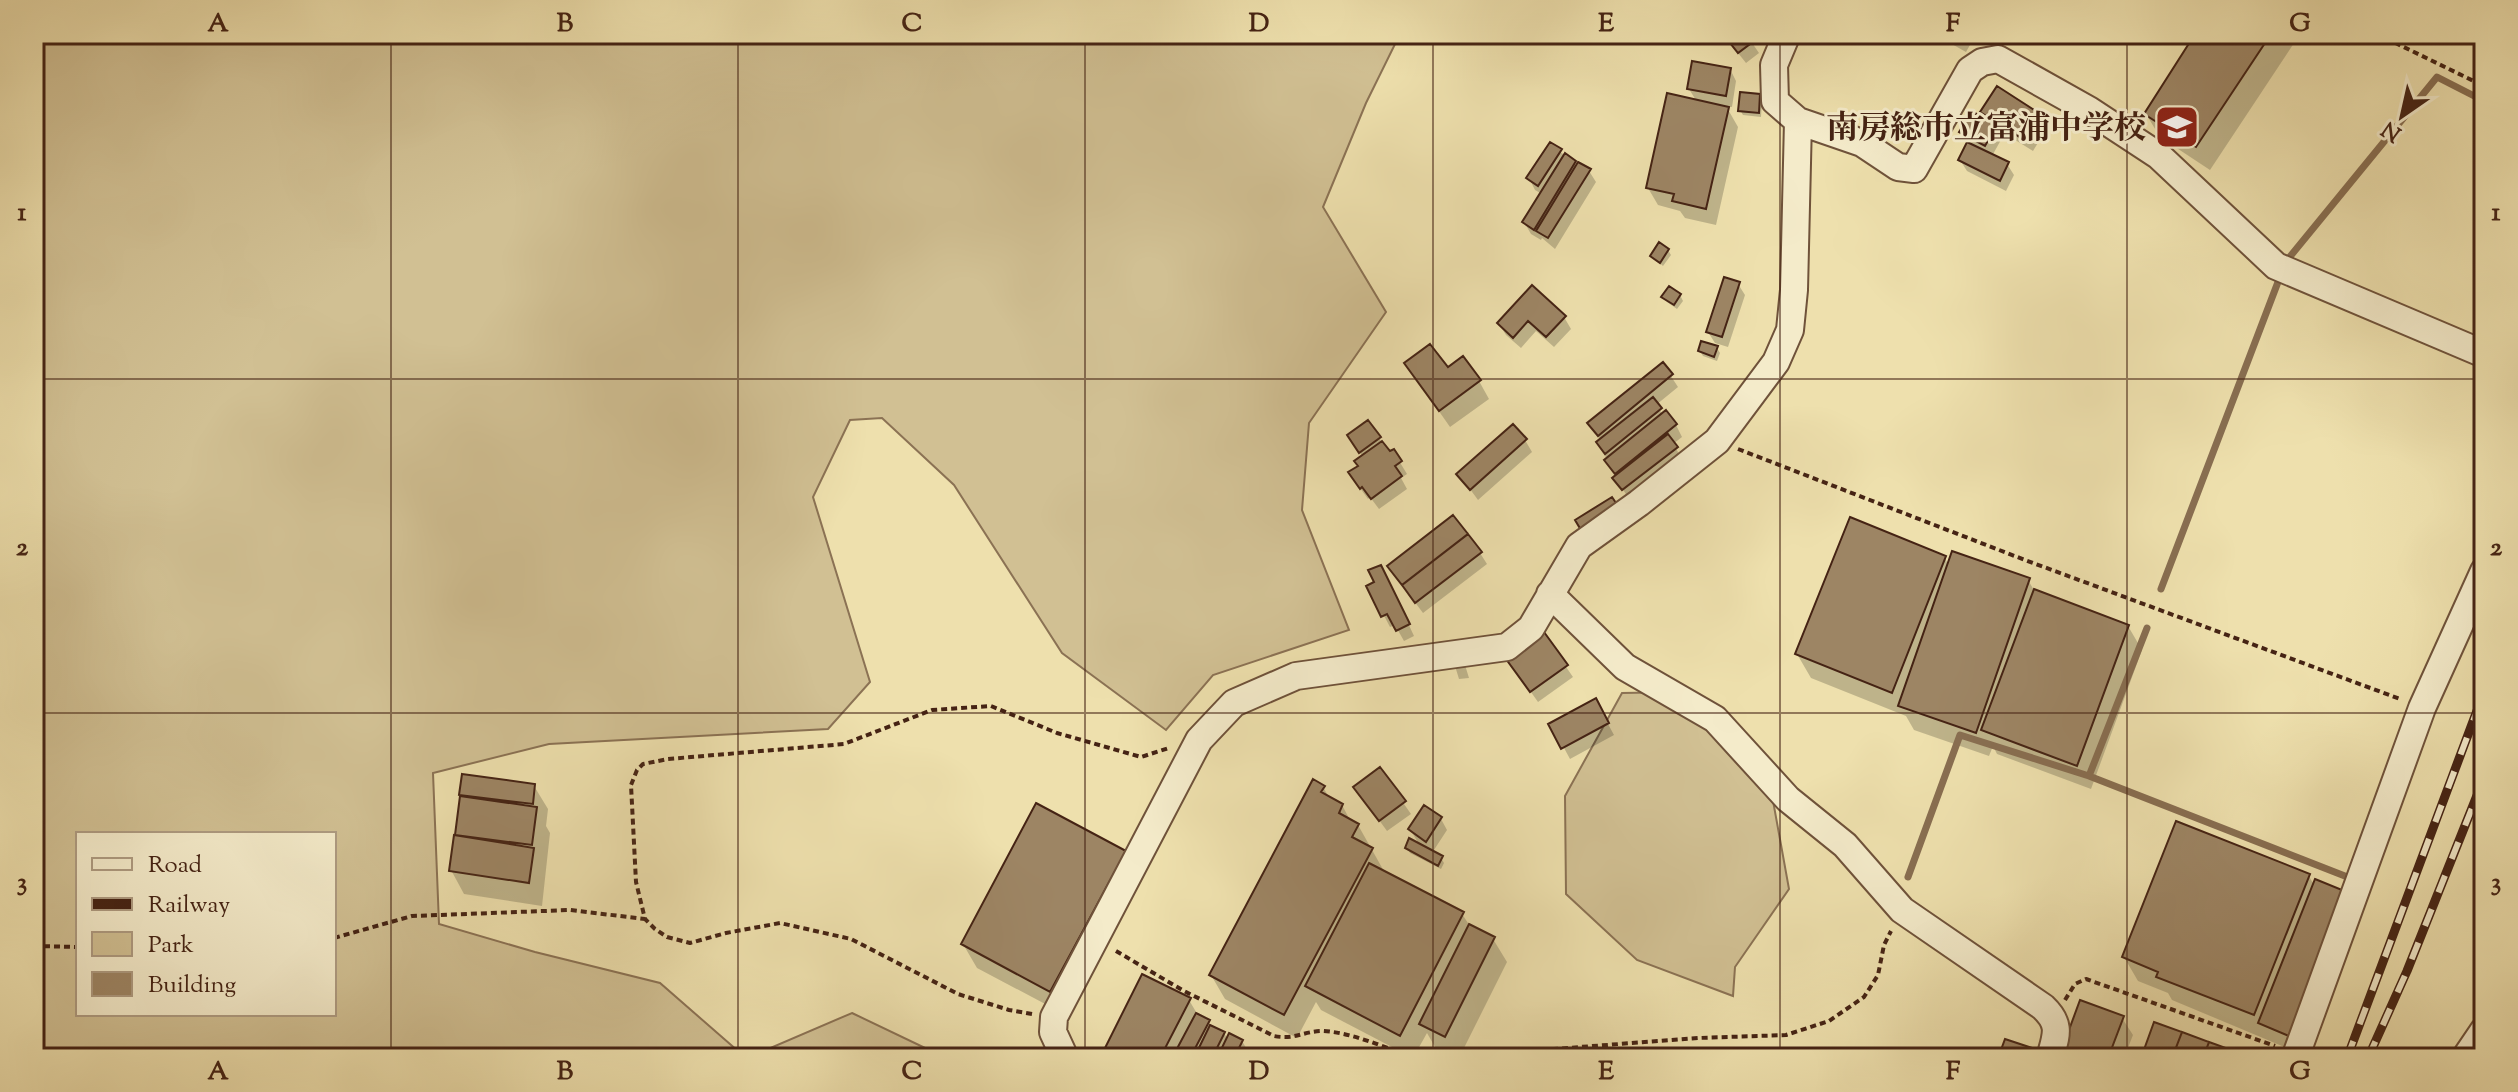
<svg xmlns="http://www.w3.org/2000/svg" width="2518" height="1092" viewBox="0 0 2518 1092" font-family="'Sorts Mill Goudy','Noto Serif JP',serif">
	<rect width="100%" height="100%" fill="#eee0ad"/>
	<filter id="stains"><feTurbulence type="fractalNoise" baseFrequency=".0025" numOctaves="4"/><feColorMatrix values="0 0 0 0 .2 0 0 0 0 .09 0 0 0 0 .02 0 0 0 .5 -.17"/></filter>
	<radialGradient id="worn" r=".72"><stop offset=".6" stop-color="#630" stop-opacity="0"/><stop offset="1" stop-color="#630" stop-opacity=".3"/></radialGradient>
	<path fill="#d1c093" stroke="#8b7254" stroke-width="2" fill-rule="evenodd" d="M34,34H1400L1366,103L1323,207L1386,312L1309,423L1302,510L1349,630L1213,675L1166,730L1062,653L954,485L882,418L850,420L813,497L870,682L828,729L549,744L433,773L439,924L535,952L660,983L746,1058H34ZM78,834H334V1014H78Z
		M1683,692L1768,773L1789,889L1735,967L1733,996L1637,960L1566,894L1565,796L1622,693Z
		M852,1013L946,1058H747Z"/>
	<path fill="#0003" d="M1723,34H1746L1759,53L1746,63Z
		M1934,34H1974L1975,36L1966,52Z
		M2197,34H2300L2210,170L2160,137L2146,114Z
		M1730,69L1736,81L1732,107L1726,106L1738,127L1716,225L1685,218L1680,211L1658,205L1648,188L1697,102L1689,89Z
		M1759,96L1762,101L1761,117L1743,115L1740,110Z
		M1983,112L2041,116L2047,128L2033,151L1996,128L2002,138L1992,156L2007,164L2014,175L2006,191L1967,171L1960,160L1968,143L1962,132L1989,123Z
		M1551,144L1577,166L1589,171L1596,182L1555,249L1542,238L1541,240L1531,234L1524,222L1542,194L1535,190L1529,178Z
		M1668,250L1671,255L1663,266L1652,256Z
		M1738,284L1745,295L1728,347L1715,343L1708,332Z
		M1680,295L1683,301L1677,309L1667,302L1664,297Z
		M1564,317L1571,329L1554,347L1536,331L1521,348L1506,335L1499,324Z
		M1717,348L1720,353L1717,361L1703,356L1700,351Z
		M1406,364L1479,381L1489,399L1450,427Z
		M1663,364L1678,387L1656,405L1663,415L1666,413L1676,425L1682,437L1673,444L1683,460L1630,500L1615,478L1617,477L1598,443L1601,441L1590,424Z
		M1379,438L1389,454L1393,451L1407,474L1401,478L1407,489L1379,509L1370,497L1368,499L1357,484L1363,457L1356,447Z
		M1525,440L1532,452L1478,500L1459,474Z
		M1480,553L1487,564L1423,613L1396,577Z
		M1945,558L1949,566L2028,580L2035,592L2128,626L2142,650L2091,789L1997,754L1993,746L1989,756L1914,730L1906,716L1811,678L1797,654Z
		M1387,578L1414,636L1404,641L1395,625L1390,627L1369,587Z
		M1544,635L1573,677L1538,702L1516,671Z
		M1465,665L1469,678L1459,679L1455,666Z
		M1595,700L1614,735L1570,759L1551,724Z
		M1380,770L1411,814L1387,831L1363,798Z
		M464,777L534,786L548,809L546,826L550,833L542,906L464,894L451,870Z
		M1323,787L1330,799L1342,805L1351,822L1358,825L1385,873L1462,914L1470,926L1493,939L1507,962L1459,1058L1435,1047L1427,1033L1413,1058L1321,1010L1316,1002L1297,1038L1225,999L1211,975Z
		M1441,819L1447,830L1432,853L1441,858L1444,863L1441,869L1410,853L1407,847L1420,846L1410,829Z
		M1124,852L1138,876L1064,1014L977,968L963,944Z
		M2308,875L2315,886L2299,1053L2172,1000L2168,993L2138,981L2124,957Z
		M1189,1000L1199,1017L1224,1033L1228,1040L1242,1041L1252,1058H1102Z
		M2122,1018L2133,1035L2124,1058H2069L2064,1049Z"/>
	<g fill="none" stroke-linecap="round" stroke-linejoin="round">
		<path stroke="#886e51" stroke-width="7" d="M2288,259L2437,77L2484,101
			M2161,589L2278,282
			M2089,776L2147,628
			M1908,877L1960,735L2089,776L2350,878"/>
	</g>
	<path fill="#9d8564" stroke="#452314" stroke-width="2" d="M1723,34H1748L1754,41L1738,53Z
		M2195,34H2271L2196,147L2144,114Z
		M1692,61L1731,68L1726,96L1687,89Z
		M1997,86L2042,115L2026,141L1980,112Z
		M1740,92L1760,94L1759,113L1738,111Z
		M1667,93L1729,107L1706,209L1672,201L1674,194L1646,188Z
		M1971,111L1997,125L1985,146L1959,132Z
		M1550,142L1562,149L1538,186L1526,178Z
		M1967,142L2009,162L2000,181L1958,160Z
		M1565,153L1576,161L1534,230L1522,222Z
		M1578,162L1591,169L1548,238L1536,231Z
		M1659,242L1669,249L1660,263L1650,256Z
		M1724,277L1740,282L1722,337L1706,332Z
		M1532,285L1566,316L1546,337L1528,321L1513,338L1497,323Z
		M1669,286L1681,294L1674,305L1661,297Z
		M1701,341L1718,346L1714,357L1698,351Z
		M1430,344L1448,367L1463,356L1481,380L1439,411L1404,363Z
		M1663,362L1673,374L1598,436L1587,423Z
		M1653,397L1662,408L1605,454L1596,442Z
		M1666,410L1677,424L1615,474L1604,460Z
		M1368,420L1381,437L1359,453L1347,435Z
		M1513,424L1527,439L1470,490L1456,474Z
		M1668,434L1678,447L1622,490L1612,478Z
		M1382,441L1390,451L1394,449L1402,461L1395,466L1402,476L1371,499L1362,487L1360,489L1348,472L1358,466L1354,461Z
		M1612,497L1618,506L1581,530L1575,520Z
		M1453,515L1468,534L1402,585L1387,566Z
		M1850,517L1946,556L1892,693L1795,654Z
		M1468,534L1482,552L1415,603L1402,585Z
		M1952,551L2030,578L1976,733L1898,706Z
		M1381,565L1410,624L1396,631L1387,614L1381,617L1366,586L1374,582L1368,570Z
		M2034,589L2129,625L2077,766L1981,730Z
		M1544,632L1568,665L1530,692L1506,659Z
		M1596,698L1609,723L1561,749L1548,724Z
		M1380,767L1406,801L1379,821L1353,787Z
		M462,774L535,784L533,804L459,795Z
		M1313,779L1325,786L1321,792L1343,804L1339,813L1359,824L1352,837L1373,848L1284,1015L1209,975Z
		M460,796L537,807L532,845L455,835Z
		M1036,803L1126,851L1050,992L961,944Z
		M1424,805L1442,817L1426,842L1408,829Z
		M2176,821L2310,874L2254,1015L2156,977L2158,972L2122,957Z
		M454,835L534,848L529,883L449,871Z
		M1409,838L1443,856L1438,866L1405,848Z
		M1369,863L1464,912L1400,1036L1305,986Z
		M2315,879L2347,892L2289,1036L2258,1023Z
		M1469,924L1495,937L1445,1037L1419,1024Z
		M1142,974L1191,998L1160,1058H1100Z
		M2080,1000L2124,1016L2108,1058H2085L2062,1049Z
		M1196,1013L1210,1020L1190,1058H1172Z
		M2154,1022L2182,1032L2172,1058H2141Z
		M1210,1025L1225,1032L1212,1058H1194Z
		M2182,1032L2209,1042L2203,1058H2172Z
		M1229,1033L1243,1040L1234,1058H1217Z
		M2005,1039L2044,1052L2042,1058H1998Z
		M2209,1042L2237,1052L2235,1058H2203Z"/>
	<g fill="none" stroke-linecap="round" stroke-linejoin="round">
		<g stroke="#6f523a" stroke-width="30">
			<path id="minor" d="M1787,34L1774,65L1775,101L1798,121L1862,143L1898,167L1914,169L1970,70L1982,62L1998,59L2089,110L2159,156L2276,266L2484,354
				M1550,594L1625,667L1715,719L1788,799L1845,845L1902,910L2043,1007C2062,1025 2056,1035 2050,1058
				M1065,1058L1053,1032L1054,1017L1199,740L1234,703L1296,676L1507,647L1531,628L1579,546L1639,503L1717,441L1776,362L1790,330L1794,290L1798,121
				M2295,1058L2422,708L2484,571
				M2465,1058L2484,1030"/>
		</g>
		<path stroke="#452314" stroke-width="4" stroke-dasharray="6 4" stroke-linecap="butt" d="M2377,34L2484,86
			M1738,449L2025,560L2400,699
			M334,938L412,916L570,910L645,919
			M34,946L78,947
			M1116,951L1184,991L1274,1036C1295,1040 1304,1031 1323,1031C1357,1033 1387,1050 1419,1058
			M2065,1000L2075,984L2086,979L2275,1046
			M1032,1014L1009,1010L958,994L851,939L780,923L726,933L690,943L667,937L655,929L645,919L636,882L631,785L637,770L643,764L668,759L844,744L932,710L991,706L1057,733L1141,757L1169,748
			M1534,1058L1554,1049L1698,1038L1786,1035L1829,1021L1864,997L1878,975L1884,945L1891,931"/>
		<use href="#minor" stroke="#f4ebca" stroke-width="26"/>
		<g stroke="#452314" stroke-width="9">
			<path id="rail" d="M2347,1058L2484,692
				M2368,1058L2407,971L2484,778"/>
		</g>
		<use href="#rail" stroke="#f4ebca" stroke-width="6" stroke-dasharray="18" stroke-linecap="butt"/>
	</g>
	<path fill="none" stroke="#452314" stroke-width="2" stroke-opacity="0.55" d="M391,34V1058M738,34V1058M1085,34V1058M1433,34V1058M1780,34V1058M2127,34V1058M34,379H2484M34,713H2484"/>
	<defs>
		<g id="school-square" transform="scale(2.3)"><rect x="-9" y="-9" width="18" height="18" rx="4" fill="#8f2418" stroke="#f4ebca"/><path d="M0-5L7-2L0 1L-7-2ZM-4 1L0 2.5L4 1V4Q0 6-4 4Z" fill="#fff"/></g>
	</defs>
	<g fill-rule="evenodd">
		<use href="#school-square" x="2177" y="127"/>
	</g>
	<g text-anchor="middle" stroke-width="6" stroke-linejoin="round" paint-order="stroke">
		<g font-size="32" font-weight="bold" fill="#452314" stroke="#f4ebca" text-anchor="end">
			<text x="2146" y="138">南房総市立富浦中学校</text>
		</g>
	</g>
	<rect width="2518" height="1092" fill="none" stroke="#eee0ad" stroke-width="88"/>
	<rect x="76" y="832" width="260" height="184" fill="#f4ebca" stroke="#ae9b81" stroke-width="2"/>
	<rect x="92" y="858" width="40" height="12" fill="#f4ebca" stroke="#ae9b81" stroke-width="2"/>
	<text x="148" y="872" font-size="24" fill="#452314">Road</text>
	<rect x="92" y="898" width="40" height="12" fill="#452314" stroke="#ae9b81" stroke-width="2"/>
	<text x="148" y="912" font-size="24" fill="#452314">Railway</text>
	<rect x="92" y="932" width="40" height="24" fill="#d1c093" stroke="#ae9b81" stroke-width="2"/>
	<text x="148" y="952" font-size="24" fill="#452314">Park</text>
	<rect x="92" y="972" width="40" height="24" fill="#9d8564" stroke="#ae9b81" stroke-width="2"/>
	<text x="148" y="992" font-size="24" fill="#452314">Building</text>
	<g transform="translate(2402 116) rotate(214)" stroke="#f4ebca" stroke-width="6" paint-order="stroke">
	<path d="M0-6L14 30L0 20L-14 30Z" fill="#452314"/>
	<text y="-12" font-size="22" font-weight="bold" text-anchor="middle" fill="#452314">N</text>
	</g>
	<rect x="44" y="44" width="2430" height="1004" fill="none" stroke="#452314" stroke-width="3"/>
	<g font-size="26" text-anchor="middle" font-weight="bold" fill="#452314">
		<text x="218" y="31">A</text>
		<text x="565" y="31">B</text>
		<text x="912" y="31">C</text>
		<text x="1259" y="31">D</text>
		<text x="1606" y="31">E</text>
		<text x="1953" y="31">F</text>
		<text x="2300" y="31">G</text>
		<text x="22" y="220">1</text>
		<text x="2496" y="220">1</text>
		<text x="22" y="555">2</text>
		<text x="2496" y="555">2</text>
		<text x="22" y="890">3</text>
		<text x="2496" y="890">3</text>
		<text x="218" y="1079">A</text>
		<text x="565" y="1079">B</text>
		<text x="912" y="1079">C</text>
		<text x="1259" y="1079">D</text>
		<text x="1606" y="1079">E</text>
		<text x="1953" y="1079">F</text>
		<text x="2300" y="1079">G</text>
	</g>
	<rect width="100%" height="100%" filter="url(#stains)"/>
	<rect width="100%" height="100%" fill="url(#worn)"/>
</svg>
